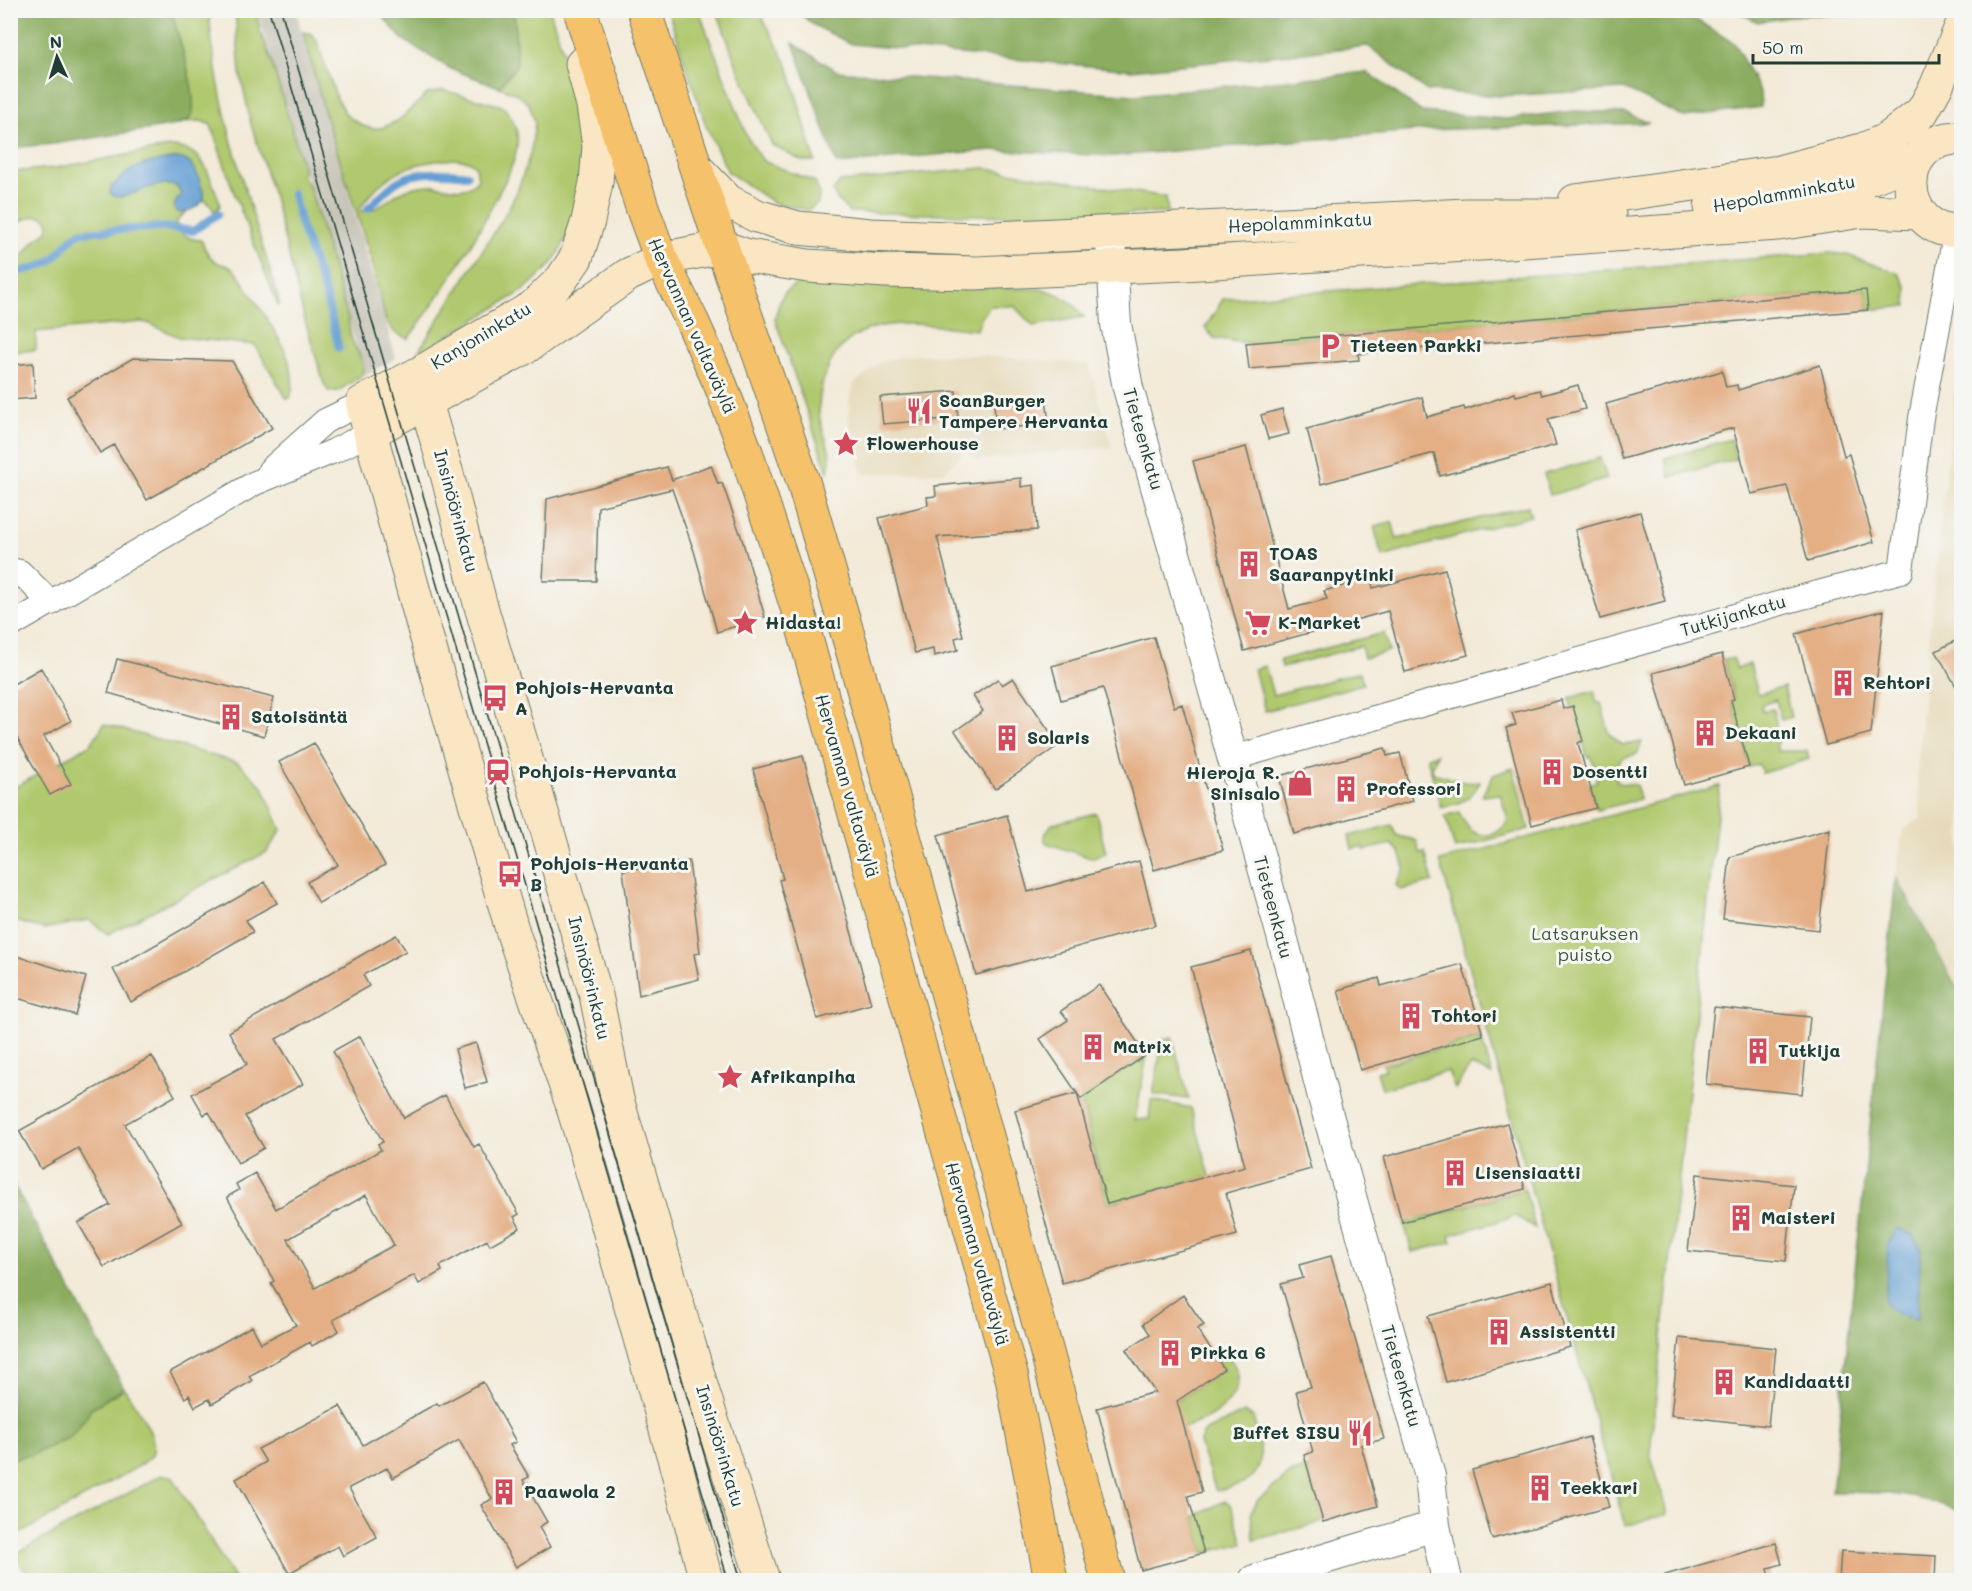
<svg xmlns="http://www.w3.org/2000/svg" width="1972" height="1591" viewBox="0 0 1972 1591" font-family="Mali,sans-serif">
	<rect width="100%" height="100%" fill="#f6f6f2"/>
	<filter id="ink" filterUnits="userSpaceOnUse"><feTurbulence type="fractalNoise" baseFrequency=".0167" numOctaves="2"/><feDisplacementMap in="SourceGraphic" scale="12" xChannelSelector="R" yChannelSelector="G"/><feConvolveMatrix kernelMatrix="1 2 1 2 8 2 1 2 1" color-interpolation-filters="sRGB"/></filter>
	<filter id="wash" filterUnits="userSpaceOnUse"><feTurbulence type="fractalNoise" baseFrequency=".008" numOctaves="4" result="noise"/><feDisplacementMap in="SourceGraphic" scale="24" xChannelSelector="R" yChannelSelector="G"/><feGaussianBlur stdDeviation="1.35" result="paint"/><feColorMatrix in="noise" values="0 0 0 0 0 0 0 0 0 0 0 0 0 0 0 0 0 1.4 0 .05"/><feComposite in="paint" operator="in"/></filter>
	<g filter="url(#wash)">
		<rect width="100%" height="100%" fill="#f3ead8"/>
		<path fill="#e6daba" d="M915,355H970L1089,364L1112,447L978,460L965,450L945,472L863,474L849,424V400L854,384L879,363L898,357Z
			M1961,369V996L1896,877L1903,829L1921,818L1917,774L1927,656L1955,389Z"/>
		<path fill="#c8c4b8" d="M257,11H296L396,358L365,375Z"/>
		<path fill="#b0c96e" stroke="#688351" stroke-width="1.5" fill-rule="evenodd" d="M171,11H209C215,105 248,197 275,287L280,304L278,306L233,190L211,125L201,121L183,122L188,120V70Z
			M235,11H256L260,31L270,56L303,167V177L309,186L348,319C349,327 350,336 353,343C358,353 366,364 362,375L338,391L329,392L324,384L304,317L275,201L251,124L240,73Z
			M514,11H550L581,107L585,126L583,174L572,225L561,249L551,265L523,291L416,355L502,220L517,192L531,152L535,122L529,104L517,94L499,87L517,65Z
			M668,11H699L747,137L763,161L815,182L819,192L818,203L808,210L774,203L728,172L706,126Z
			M717,11H759L788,66L815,161H802L772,145L736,64Z
			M303,32L310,33L316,39L337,99L347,116L363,126L374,129L384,127L399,120L427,94L443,90L502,106C515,118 520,134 516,152C513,169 502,186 494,202C470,250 440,296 408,339L395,333L386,321L370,256L324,110ZM455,159L469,161L476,167L478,179C465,195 451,187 434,185C427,185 418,186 411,188C393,191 379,214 360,211C361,205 365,201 370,195C392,168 421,161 455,159Z
			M170,147C205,147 209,175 220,203V206L214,212L211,206L204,200L194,167L120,197C138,194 159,178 178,187L181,195L176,201L175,210L180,213L186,212L176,222C177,234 190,240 201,240C206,251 209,259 221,264C226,265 230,266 234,270C241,277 246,288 252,296C269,322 302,365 290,398L287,399L255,345L179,337L148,323L141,322L36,332V349L35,350L11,352V261L24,255L34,241L47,231L49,223L44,217L35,216L25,219L11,228V172L55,168Z
			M984,168L1166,197L1168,213L1016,216L849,212L837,199L833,191L840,182Z
			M1830,253L1847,255L1898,273L1907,288V306L1868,310L1866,290L1246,343L1214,338L1205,328L1223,299C1425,282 1628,270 1830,253Z
			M809,279L956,287L1043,289L1057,294L1072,303L1084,317L1033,326L1014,306H990L981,318L977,330C929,326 863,309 833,358C823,375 819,391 819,410C819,426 828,440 830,455C830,461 829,467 828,473L775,319C780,295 785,287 809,279Z
			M1731,439L1736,459L1670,477L1665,458Z
			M1600,458L1607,479L1550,495L1544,474Z
			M1528,506L1531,516L1382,557L1374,526L1392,522L1397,539Z
			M1384,633L1389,651L1364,658L1361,646L1282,667L1280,660Z
			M1733,658L1737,669L1750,664L1758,694L1784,687L1791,717L1781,720L1776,700L1761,705L1763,712L1773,709L1776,722L1777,751H1807L1809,759L1762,773L1759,764L1749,767L1731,700L1734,698L1724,660Z
			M1265,666L1273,695L1360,672L1363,684L1265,711L1254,669Z
			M1594,691L1597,703H1601L1609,733L1623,745L1642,742L1637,754L1622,758L1613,771L1618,783L1636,785L1640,799L1597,810L1589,784L1597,781L1591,756L1587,757L1584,744L1581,743L1569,698Z
			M104,724L238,763L263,787L281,830L267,852L108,934L89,920L44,929L11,920L10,790L91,744Z
			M1437,754L1432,768L1434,774C1454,776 1456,785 1480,782C1469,802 1461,802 1441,808L1427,757Z
			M1513,768L1529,829L1455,849L1445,816L1459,812C1462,818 1465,825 1470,829C1483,841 1501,834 1508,820L1500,794L1482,796L1493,775Z
			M1720,786L1650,1453L1668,1514L1625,1526L1440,861Z
			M1096,813L1106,853L1091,858L1046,843L1044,836L1052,824Z
			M1392,825L1396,835C1403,838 1409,838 1417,841L1419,851L1423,854L1425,852L1433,882L1401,890L1396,885L1405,868L1400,852L1391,844L1364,850L1363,846L1352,849L1349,836Z
			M1172,1037L1189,1099L1153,1094L1163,1039Z
			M1481,1037L1492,1075L1471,1065L1455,1089L1448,1071L1382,1089L1377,1072L1385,1070L1383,1065Z
			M1146,1055L1147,1056L1135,1120L1149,1119L1151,1100L1191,1108L1210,1176L1107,1204L1081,1099Z
			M1525,1190L1535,1228L1516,1216L1450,1235L1452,1242L1412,1252L1404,1223Z
			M1222,1349L1225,1350C1229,1357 1234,1364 1237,1371C1240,1378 1237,1387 1234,1393C1222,1417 1195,1424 1171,1432L1166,1409L1223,1369L1214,1355Z
			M124,1388C133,1403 161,1438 152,1455C150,1458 144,1462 141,1465L11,1539V1459L34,1454L72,1436L92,1408Z
			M1244,1412L1253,1417C1258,1437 1269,1466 1248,1480C1240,1486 1225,1488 1216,1491L1199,1443L1204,1432Z
			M1307,1468L1323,1522L1254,1540L1251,1512L1258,1500L1291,1473Z
			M162,1475L172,1476L235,1580H30L15,1554Z
			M1226,1501L1231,1505L1243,1543L1204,1553L1194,1516C1206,1513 1214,1504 1226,1501Z"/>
		<path fill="#8cad61" stroke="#56754a" stroke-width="1.5" d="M11,10L171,11C176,30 201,101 191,117C186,124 173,125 165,127L53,144L11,148Z
			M378,11H514L517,65L499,87L449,68L402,39Z
			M797,11H1674L1690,16L1734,43L1760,92L1761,107L1684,117L1624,89L1501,96L1427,91L1368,46L1132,70L851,44L812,24Z
			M1735,11H1872L1859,16L1801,15L1758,22Z
			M793,43L837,71L1134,95L1367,72L1422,112L1505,119L1574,111L1626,113L1649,123L1427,130L1113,156L991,150L837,164Z
			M1896,877L1961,996V1512C1915,1493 1881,1492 1832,1492Z
			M11,1180L124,1388L92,1408L72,1436L34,1454L11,1459Z"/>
		<path fill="#659ed4" stroke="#426e84" stroke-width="1.5" d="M177,158C196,159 199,180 204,195V200C197,207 187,214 177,212L174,208L176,201L181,195L178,187C160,178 138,194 120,197L113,196L110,193L111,187C135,163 145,163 177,158Z
			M1897,1228L1913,1235L1921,1250L1917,1319L1897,1314L1885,1304L1888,1245Z"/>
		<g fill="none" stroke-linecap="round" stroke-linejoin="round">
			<path stroke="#659ed4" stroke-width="8" d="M293,194L301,226L324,290L339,348
				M368,208C377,200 386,189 397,182C416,170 445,172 467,175
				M10,274C24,270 42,268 53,259C63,251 69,237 82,232L165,227L193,231L218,214"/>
		</g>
		<g id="blocks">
			<path fill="#e4af85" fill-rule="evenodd" d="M1866,290L1868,310L1358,354L1359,360L1249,369L1246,343Z
				M133,358L232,361L272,428L147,500L114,445L100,453L67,397Z
				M33,363L35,398L10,400V365Z
				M1820,365L1844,456L1849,454L1874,542L1808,561L1787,486L1751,494L1733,428L1622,459L1606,404L1722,371L1726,387L1737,385L1738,390Z
				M1578,385L1585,409L1548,419L1556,445L1440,476L1434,453L1321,484L1307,429L1422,397L1427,417L1464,407L1465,410L1515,393L1516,396L1540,390L1542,395Z
				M956,391L958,418L883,424L880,397Z
				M1046,398L1049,424L996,429L994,403Z
				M1282,409L1289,434L1268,439L1261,415Z
				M1246,447L1289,609L1327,599L1324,591L1371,578L1373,588L1445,569L1468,655L1405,672L1388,611L1244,651L1193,461Z
				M711,465L718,484L722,483L741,536L765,617L717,632L694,551L672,489L598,507L596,581H543L547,499L667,467L672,480Z
				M1021,478V487L1034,485L1037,530L937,537L963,636L955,638L958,650L934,656L933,649L915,653L879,518L928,505L927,497L936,496L935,486Z
				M1640,512L1665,601L1600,619L1575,530Z
				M1884,610L1871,733L1826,745L1796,634Z
				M1154,637L1174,707L1182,704L1223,850L1154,870L1103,688L1061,700L1052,666Z
				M1962,637V697L1936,651Z
				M1722,654L1734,699L1731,700L1749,767L1684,785L1653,673Z
				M117,659L274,698L264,736L108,693Z
				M41,668L71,721L44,736L71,784L50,795L10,725V686Z
				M1013,678L1059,745L995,789L955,731L983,711L973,696L998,679L1002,685Z
				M1561,700L1563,709L1573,706L1583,741L1578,743L1596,808L1532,825L1506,728L1516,725L1512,713Z
				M314,743L385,865L319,903L307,882L338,865L279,762Z
				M1385,748L1387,756L1400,753L1413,801L1294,834L1279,776Z
				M803,756L871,1004L817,1019L779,880L783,879L753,769Z
				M1007,815L1028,892L1139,861L1156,925L976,975L938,835Z
				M1830,829L1819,930L1723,919L1730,857Z
				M689,861L700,953L694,954L699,979L639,995L623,870Z
				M265,882L277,903L246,920L253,932L131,1002L113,969Z
				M396,935L406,951L363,975L369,986L276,1039L303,1084L245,1116L264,1148L238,1163L209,1112L204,1115L192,1094L247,1064L229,1032Z
				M1251,951L1311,1169L1226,1193L1237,1235L1062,1283L1015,1110L1077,1093L1107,1204L1245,1166L1191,967Z
				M10,954L86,977L75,1015L10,996Z
				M1462,964L1483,1035L1360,1070L1338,990L1379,978L1381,986Z
				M1099,985L1146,1055L1081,1099L1040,1039L1068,1020L1061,1011Z
				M1714,1007L1810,1017L1802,1094L1706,1084Z
				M360,1036L404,1118L445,1095L474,1147L479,1144L519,1214L514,1217L520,1228L490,1245L487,1240L440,1266L442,1271L419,1284L414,1275L333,1320L339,1331L312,1346L310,1342L249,1376L252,1381L212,1404L209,1399L195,1407L189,1395L185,1398L170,1372L252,1326L261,1343L296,1325L271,1283L274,1281L227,1197L239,1190L236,1184L255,1173L276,1209L381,1150L378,1144L383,1142L333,1051ZM366,1195L394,1245L315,1288L288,1239Z
				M476,1043L487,1082L465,1088L455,1049Z
				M152,1056L175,1096L125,1124L182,1223L104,1267L78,1223L110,1205L78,1148L41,1169L19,1131Z
				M1507,1123L1525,1189L1402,1222L1384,1157Z
				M1697,1174L1794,1185L1786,1261L1688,1251Z
				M1331,1256L1384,1439L1361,1445L1378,1506L1323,1522L1304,1455L1313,1452L1296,1391L1311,1387L1281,1284L1303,1278L1299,1265Z
				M1552,1282L1570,1347L1446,1382L1428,1316Z
				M1183,1295L1204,1325L1197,1329L1224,1369L1177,1401L1202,1492L1188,1496L1204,1553L1141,1570L1097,1408L1155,1392L1126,1350L1150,1334L1143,1324Z
				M1679,1338L1776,1348L1768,1426L1671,1415Z
				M483,1382L516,1442L510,1445L529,1477L523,1480L547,1522L539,1527L550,1547L516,1567L481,1505L492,1499L459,1440L393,1478L387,1468L349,1488L377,1537L343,1556L338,1546L289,1573L236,1479L266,1462L258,1449L340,1406L363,1445L437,1403L439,1406Z
				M1589,1437L1609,1507L1492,1539L1472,1470Z
				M1776,1543L1782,1564L1768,1568L1771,1581H1666L1665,1575Z
				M1841,1551L1936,1556L1935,1581H1839Z"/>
		</g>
	</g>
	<g filter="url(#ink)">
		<use href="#blocks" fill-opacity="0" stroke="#697a6d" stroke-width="1.5"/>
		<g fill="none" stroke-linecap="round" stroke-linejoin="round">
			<g stroke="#697a6d" stroke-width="26">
				<path id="minor" d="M270,470L325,421L362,403
					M10,570L20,572L51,603
					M10,626L255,483L334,451L371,432
					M1233,758L1795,599L1901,571L1921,418L1956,230"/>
			</g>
			<g stroke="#697a6d" stroke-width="32">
				<path id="tertiary" d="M1111,242L1116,324L1128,388L1217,702L1285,947L1324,1101L1430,1476L1435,1526L1447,1580
					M1254,1580L1435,1526"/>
			</g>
			<g stroke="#697a6d" stroke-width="35">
				<path id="secondary" d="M582,64L593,105L599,146L596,183L588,221L576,258L561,280L533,307L418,374L362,403L423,625L514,936L572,1104L604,1212L676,1465L706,1580
					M1962,138C1890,136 1898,238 1962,230
					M697,169L728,201L757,216L798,228L870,235L976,239L1466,215H1609
					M1575,201L1779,172L1862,150L1888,139L1922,112L1936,87L1962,25
					M1711,207L1753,203L1862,181L1916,160
					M420,383L447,474L480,603L596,995L617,1099L703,1392L763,1580
					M371,432L526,347L628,275L661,259L722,247L748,256L808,266L886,271L975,273L1184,264L1778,224L1862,211L1920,213"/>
			</g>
			<g stroke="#697a6d" stroke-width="35">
				<path id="primary" d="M722,247L803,481L852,649L1048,1356L1108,1580
					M661,259L692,321L721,386L746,452L799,613L1012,1378L1051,1580"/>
			</g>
			<g stroke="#697a6d" stroke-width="35">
				<path id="trunk" d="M580,10L642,207L661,259
					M644,10L722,247"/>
			</g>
			<use href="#minor" stroke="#fff" stroke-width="24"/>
			<use href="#tertiary" stroke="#fff" stroke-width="30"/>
			<use href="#secondary" stroke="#fbe6c4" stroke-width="33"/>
			<use href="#primary" stroke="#f5c16b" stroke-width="33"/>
			<use href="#trunk" stroke="#f5c16b" stroke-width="33"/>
			<path stroke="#1f3d34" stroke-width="1.5" d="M269,10L728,1580
				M281,10C436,533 587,1057 741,1580"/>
		</g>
	</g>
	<defs>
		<g id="parking-bare" transform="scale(2.07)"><path d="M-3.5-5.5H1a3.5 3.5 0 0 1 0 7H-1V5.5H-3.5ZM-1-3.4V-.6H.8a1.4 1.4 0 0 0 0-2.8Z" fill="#d1495b" stroke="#f6f6f2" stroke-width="2.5" paint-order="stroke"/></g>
		<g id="restaurant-bare" transform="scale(2.07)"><path d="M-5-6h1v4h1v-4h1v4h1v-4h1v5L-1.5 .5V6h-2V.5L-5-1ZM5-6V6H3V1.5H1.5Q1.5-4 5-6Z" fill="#d1495b" stroke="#f6f6f2" stroke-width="2.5" paint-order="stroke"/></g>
		<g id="sight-bare" transform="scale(2.07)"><path d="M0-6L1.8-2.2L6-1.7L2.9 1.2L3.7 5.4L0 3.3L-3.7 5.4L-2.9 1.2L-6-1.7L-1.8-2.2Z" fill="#d1495b" stroke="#f6f6f2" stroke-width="2.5" paint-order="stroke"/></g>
		<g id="building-bare" transform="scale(2.07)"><path d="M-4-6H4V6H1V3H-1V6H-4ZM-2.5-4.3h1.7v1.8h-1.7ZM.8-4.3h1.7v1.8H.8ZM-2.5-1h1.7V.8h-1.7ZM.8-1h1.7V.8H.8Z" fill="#d1495b" stroke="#f6f6f2" stroke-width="2.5" paint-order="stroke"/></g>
		<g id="supermarket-bare" transform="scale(2.07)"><path d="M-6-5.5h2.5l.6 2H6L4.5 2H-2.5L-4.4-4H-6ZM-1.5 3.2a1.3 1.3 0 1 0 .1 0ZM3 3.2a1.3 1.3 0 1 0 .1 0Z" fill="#d1495b" stroke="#f6f6f2" stroke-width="2.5" paint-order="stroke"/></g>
		<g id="bus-bare" transform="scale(2.07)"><path d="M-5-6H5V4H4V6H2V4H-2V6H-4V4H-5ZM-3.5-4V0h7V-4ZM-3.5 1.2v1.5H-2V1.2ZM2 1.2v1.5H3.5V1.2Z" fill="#d1495b" stroke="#f6f6f2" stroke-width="2.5" paint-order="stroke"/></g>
		<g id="station-bare" transform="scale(2.07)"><path d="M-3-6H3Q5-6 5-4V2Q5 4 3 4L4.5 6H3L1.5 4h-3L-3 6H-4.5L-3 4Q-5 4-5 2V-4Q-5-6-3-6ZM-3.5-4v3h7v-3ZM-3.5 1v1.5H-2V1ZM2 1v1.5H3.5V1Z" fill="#d1495b" stroke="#f6f6f2" stroke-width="2.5" paint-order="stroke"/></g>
		<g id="shop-bare" transform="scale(2.07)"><path d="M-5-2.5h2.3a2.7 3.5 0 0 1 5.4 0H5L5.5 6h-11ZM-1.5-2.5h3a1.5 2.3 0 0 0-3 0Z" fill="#d1495b" stroke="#f6f6f2" stroke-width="2.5" paint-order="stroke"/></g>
	</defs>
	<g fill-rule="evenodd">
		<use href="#parking-bare" x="1330" y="346"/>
		<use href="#restaurant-bare" x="919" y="411"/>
		<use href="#sight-bare" x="846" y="444"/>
		<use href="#building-bare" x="1249" y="564"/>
		<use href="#sight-bare" x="745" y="623"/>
		<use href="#supermarket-bare" x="1258" y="623"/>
		<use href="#building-bare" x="1843" y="683"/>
		<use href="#bus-bare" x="495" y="698"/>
		<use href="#building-bare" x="231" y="717"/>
		<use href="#building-bare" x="1705" y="733"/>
		<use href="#building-bare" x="1007" y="738"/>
		<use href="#station-bare" x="498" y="772"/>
		<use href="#building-bare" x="1552" y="772"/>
		<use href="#shop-bare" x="1300" y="783"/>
		<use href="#building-bare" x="1346" y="789"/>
		<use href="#bus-bare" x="510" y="874"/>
		<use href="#building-bare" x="1411" y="1016"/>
		<use href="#building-bare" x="1093" y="1047"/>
		<use href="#building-bare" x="1758" y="1051"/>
		<use href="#sight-bare" x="730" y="1077"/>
		<use href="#building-bare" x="1455" y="1173"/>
		<use href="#building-bare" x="1741" y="1218"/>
		<use href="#building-bare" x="1499" y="1332"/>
		<use href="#building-bare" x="1170" y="1353"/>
		<use href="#building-bare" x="1724" y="1382"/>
		<use href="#restaurant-bare" x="1360" y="1433"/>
		<use href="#building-bare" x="1540" y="1488"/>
		<use href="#building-bare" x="504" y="1492"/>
	</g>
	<g text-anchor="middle" stroke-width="6" stroke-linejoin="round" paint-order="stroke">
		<g font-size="18" fill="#1f3d34" stroke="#f6f6f2">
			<text transform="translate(1784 194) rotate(-10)" y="6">Hepolamminkatu</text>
			<text transform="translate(1300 223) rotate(-3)" y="6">Hepolamminkatu</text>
			<text transform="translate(692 326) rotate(66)" y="6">Hervannan valtaväylä</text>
			<text transform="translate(481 336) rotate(-31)" y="6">Kanjoninkatu</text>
			<text transform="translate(1143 439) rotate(74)" y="6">Tieteenkatu</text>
			<text transform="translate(456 511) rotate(75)" y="6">Insinöörinkatu</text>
			<text transform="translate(1733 616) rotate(-16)" y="6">Tutkijankatu</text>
			<text transform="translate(847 786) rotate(74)" y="6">Hervannan valtaväylä</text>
			<text transform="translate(1273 907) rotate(75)" y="6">Tieteenkatu</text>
			<text transform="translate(589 978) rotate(76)" y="6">Insinöörinkatu</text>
			<text transform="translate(977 1254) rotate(74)" y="6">Hervannan valtaväylä</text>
			<text transform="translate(1401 1376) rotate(74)" y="6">Tieteenkatu</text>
			<text transform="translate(720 1446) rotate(73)" y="6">Insinöörinkatu</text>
		</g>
		<g font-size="18" font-weight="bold" fill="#1f3d34" stroke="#f6f6f2" text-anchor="start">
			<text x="1350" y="352">Tieteen Parkki</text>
			<text x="939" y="407">ScanBurger<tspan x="939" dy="21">Tampere Hervanta</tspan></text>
			<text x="866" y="450">Flowerhouse</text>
			<text x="1269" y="560">TOAS<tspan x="1269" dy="21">Saaranpytinki</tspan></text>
			<text x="765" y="629">Hidasta!</text>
			<text x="1278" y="629">K-Market</text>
			<text x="1863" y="689">Rehtori</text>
			<text x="515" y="694">Pohjois-Hervanta<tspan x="515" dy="21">A</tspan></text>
			<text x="251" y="723">Satoisäntä</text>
			<text x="1725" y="739">Dekaani</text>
			<text x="1027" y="744">Solaris</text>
			<text x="518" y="778">Pohjois-Hervanta</text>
			<text x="1572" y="778">Dosentti</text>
			<text x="1280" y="779" text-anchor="end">Hieroja R.<tspan x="1280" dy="21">Sinisalo</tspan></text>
			<text x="1366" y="795">Professori</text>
			<text x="530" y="870">Pohjois-Hervanta<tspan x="530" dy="21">B</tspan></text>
			<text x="1431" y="1022">Tohtori</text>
			<text x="1113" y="1053">Matrix</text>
			<text x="1778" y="1057">Tutkija</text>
			<text x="750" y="1083">Afrikanpiha</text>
			<text x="1475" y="1179">Lisensiaatti</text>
			<text x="1761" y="1224">Maisteri</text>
			<text x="1519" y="1338">Assistentti</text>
			<text x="1190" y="1359">Pirkka 6</text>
			<text x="1744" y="1388">Kandidaatti</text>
			<text x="1340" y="1439" text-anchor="end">Buffet SISU</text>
			<text x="1560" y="1494">Teekkari</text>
			<text x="524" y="1498">Paawola 2</text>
		</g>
		<g font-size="18" fill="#3c5940" stroke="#f6f6f2">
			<text x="1585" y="940">Latsaruksen<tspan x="1585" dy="21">puisto</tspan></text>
		</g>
	</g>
	<rect width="1972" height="1591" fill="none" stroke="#f6f6f2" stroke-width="36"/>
	<g transform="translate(57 57) rotate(356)" stroke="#f6f6f2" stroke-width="4.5" paint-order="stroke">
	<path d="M0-4.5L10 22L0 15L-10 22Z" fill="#1f3d34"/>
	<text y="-9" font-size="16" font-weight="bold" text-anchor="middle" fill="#1f3d34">N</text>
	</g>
	<path d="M1753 54v9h186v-9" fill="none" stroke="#1f3d34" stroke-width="3"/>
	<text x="1762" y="54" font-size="18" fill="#1f3d34" stroke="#f6f6f2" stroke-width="4.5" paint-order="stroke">50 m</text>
</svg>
